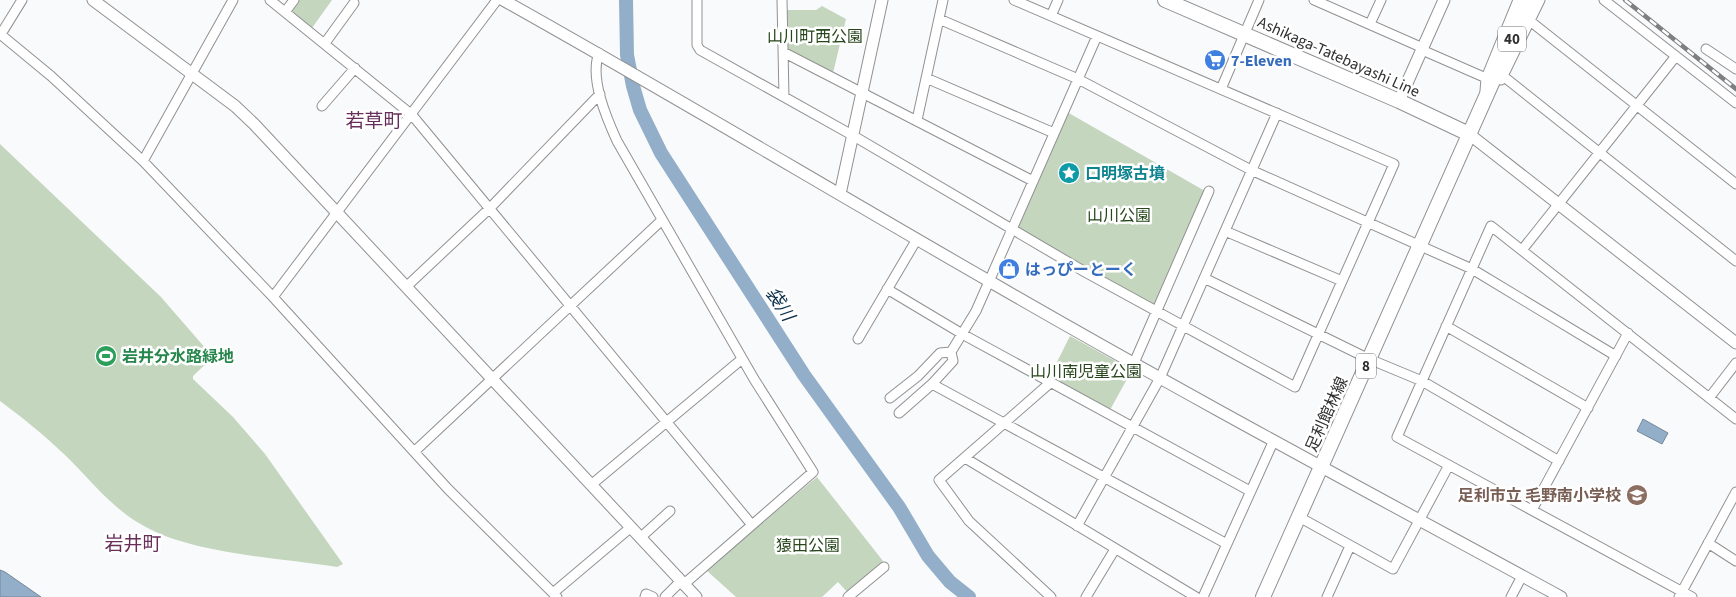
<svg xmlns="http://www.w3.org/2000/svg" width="1736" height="597" viewBox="0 0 1736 597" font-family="'Source Sans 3','Noto Sans JP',sans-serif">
	<rect width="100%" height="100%" fill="#f9fafc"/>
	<path fill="#c5d6bf" d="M298,0H332L312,28L290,11Z
		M822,6L846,19L833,73L790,52L786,47V10H816Z
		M1067,112L1205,191L1155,307L1020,230L1017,224Z
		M0,144L161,297L213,357L193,376V379L233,417L265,454L343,564L337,567C280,558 193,554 144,526C112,509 90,479 65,455C44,435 23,418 0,401Z
		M1070,336L1132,370L1110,410L1049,378Z
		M817,477L883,561L848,593L838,582L822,597H736L705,569Z"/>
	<path fill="#92aec8" stroke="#74889a" d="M1643,419L1668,433L1662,444L1637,431Z
		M0,570L5,572L41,597H0Z"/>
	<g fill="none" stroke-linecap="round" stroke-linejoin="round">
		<path stroke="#92aec8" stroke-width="14" d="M626,0L627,55L633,86L640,110L661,153L804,375L899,507L928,556L950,582L969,597"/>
		<g stroke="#919193" stroke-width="11">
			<path id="minor" d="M270,0L412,115L752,525
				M697,0V45L700,50L852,135L1085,272L1295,387L1394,164L1014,0
				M782,0L784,97
				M1314,0L1423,48
				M1604,0L1736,103
				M285,12L294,0
				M1051,16L1058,0
				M939,19L1078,79L1251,170L1472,269L1616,356
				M1530,21L1736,184
				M1370,24L1381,0
				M0,34L51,76L143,161L273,297L448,489L557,597
				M1,34L22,0
				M325,43L354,3
				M1706,49L1736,69
				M1422,50L1486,78
				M783,52L1033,181
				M599,53C589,78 607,119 617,141L754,379L813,472L683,585
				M1503,76L1736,261
				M926,78L1054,133
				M1501,80L1540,0
				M1221,89L1259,0
				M1485,91L1486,78L1518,0
				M322,106L355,68
				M917,120L943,0
				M143,161L233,0
				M1225,231L1342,281
				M1522,250L1676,56
				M1204,278L1369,359L1422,381L1559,461
				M406,287L490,208L600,94
				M887,289L964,335L1250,491
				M273,297L497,0
				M1446,326L1588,408
				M858,339L917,239
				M1134,363L1209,191
				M1050,383L939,480L969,521L1051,597
				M932,384L1227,544
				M890,398L918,376L940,353L951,352
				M1709,398L1736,363
				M899,413L932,384L953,361L951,352L976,311L1097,36
				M415,451L662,220
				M965,458L1196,597
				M591,485L742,359
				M1532,510L1628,333
				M1299,517L1393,569L1449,465
				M1077,526L1160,378L1277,113
				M640,538L670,511
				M1708,543L1736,561
				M553,593L630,528
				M645,597L646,594L653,597
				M665,597L681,581
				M848,597L884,567
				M1086,597L1115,549
				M1203,597L1274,440
				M1327,597L1350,546
				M1511,597L1522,576
				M1679,597L1736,492
				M1692,597L1397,437L1491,226L1736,419"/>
		</g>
		<g stroke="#919193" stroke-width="13">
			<path id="tertiary" d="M93,0L235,106L254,124L696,597
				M503,0C666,91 827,188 989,281C1177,390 1370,493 1561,597
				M1399,101L1444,0
				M1469,134L1736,343
				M840,194L882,0"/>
		</g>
		<g stroke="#919193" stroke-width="16">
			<path id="primary" d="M1165,0L1399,101L1469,134
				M1263,597L1529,0"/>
		</g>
		<use href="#minor" stroke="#fff" stroke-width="9"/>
		<use href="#tertiary" stroke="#fff" stroke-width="11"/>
		<use href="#primary" stroke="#fff" stroke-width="14"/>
		<g stroke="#7e7f80" stroke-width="4.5">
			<path id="rail" d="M1625,0L1736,89"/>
		</g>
		<use href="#rail" stroke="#fff" stroke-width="2.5" stroke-dasharray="8" stroke-linecap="butt"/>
	</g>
	<defs>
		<g id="supermarket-disc" transform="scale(1.125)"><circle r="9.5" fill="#3f7fe0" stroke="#fff"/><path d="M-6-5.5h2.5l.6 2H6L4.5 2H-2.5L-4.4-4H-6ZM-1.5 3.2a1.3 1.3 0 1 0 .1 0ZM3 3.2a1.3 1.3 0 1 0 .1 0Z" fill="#fff"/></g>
		<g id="sight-disc" transform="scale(1.125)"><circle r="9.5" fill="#0f9aa8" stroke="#fff"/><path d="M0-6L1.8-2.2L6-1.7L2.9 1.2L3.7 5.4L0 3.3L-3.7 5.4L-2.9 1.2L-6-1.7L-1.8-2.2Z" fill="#fff"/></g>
		<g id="shop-disc" transform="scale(1.125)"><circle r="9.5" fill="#3f7fe0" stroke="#fff"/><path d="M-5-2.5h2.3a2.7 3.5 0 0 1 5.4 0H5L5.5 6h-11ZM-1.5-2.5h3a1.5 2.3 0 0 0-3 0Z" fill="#fff"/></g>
		<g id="stadium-disc" transform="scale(1.125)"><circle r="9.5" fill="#2e9e5b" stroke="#fff"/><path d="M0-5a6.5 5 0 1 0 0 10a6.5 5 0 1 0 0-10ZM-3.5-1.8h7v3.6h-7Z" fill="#fff"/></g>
		<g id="school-disc" transform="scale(1.125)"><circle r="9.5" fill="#8d6e63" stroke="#fff"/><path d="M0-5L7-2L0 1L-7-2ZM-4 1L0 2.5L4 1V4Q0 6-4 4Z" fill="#fff"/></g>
	</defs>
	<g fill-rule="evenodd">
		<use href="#supermarket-disc" x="1215" y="60"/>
		<use href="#sight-disc" x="1069" y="173"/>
		<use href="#shop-disc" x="1009" y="269"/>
		<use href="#stadium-disc" x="106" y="356"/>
		<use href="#school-disc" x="1637" y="495"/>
	</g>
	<g text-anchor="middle" stroke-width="5" stroke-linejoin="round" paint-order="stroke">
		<g fill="#fff" stroke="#6d6d6e" stroke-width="1">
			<rect x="1498" y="26.5" width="28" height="25" rx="4"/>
			<rect x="1356" y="353.5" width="20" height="25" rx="4"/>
		</g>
		<g font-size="15" font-weight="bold" fill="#2f2f30">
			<text x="1512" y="44">40</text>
			<text x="1366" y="371">8</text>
		</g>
		<g font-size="16" fill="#27461b" stroke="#fff">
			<text x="815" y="42">山川町西公園</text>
			<text x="1119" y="221">山川公園</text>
			<text x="1086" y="377">山川南児童公園</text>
			<text x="808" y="551">猿田公園</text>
		</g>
		<g font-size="16" fill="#2f2f30" stroke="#fff">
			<text transform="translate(1339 56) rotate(24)" y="6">Ashikaga-Tatebayashi Line</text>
			<text transform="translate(1326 414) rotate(-66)" y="6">足利館林線</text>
		</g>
		<g font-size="16" font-weight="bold" fill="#366cbe" stroke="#fff" text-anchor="start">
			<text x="1231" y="66">7-Eleven</text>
			<text x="1025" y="275">はっぴーとーく</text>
		</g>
		<g font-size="16" font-weight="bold" fill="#0d838f" stroke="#fff" text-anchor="start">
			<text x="1085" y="179">口明塚古墳</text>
		</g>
		<g font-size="16" font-weight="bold" fill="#27864d" stroke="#fff" text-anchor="start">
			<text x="122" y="362">岩井分水路緑地</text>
		</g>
		<g font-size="16" font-weight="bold" fill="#785e54" stroke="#fff" text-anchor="end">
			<text x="1621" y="501">足利市立 毛野南小学校</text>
		</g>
		<g font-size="18" font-style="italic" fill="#092d48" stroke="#fff">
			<text transform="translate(780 304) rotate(57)" y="6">袋川</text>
		</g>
		<g font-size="19" fill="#672f5a" stroke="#fff">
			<text x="374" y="127">若草町</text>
			<text x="133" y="550">岩井町</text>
		</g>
	</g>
</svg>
